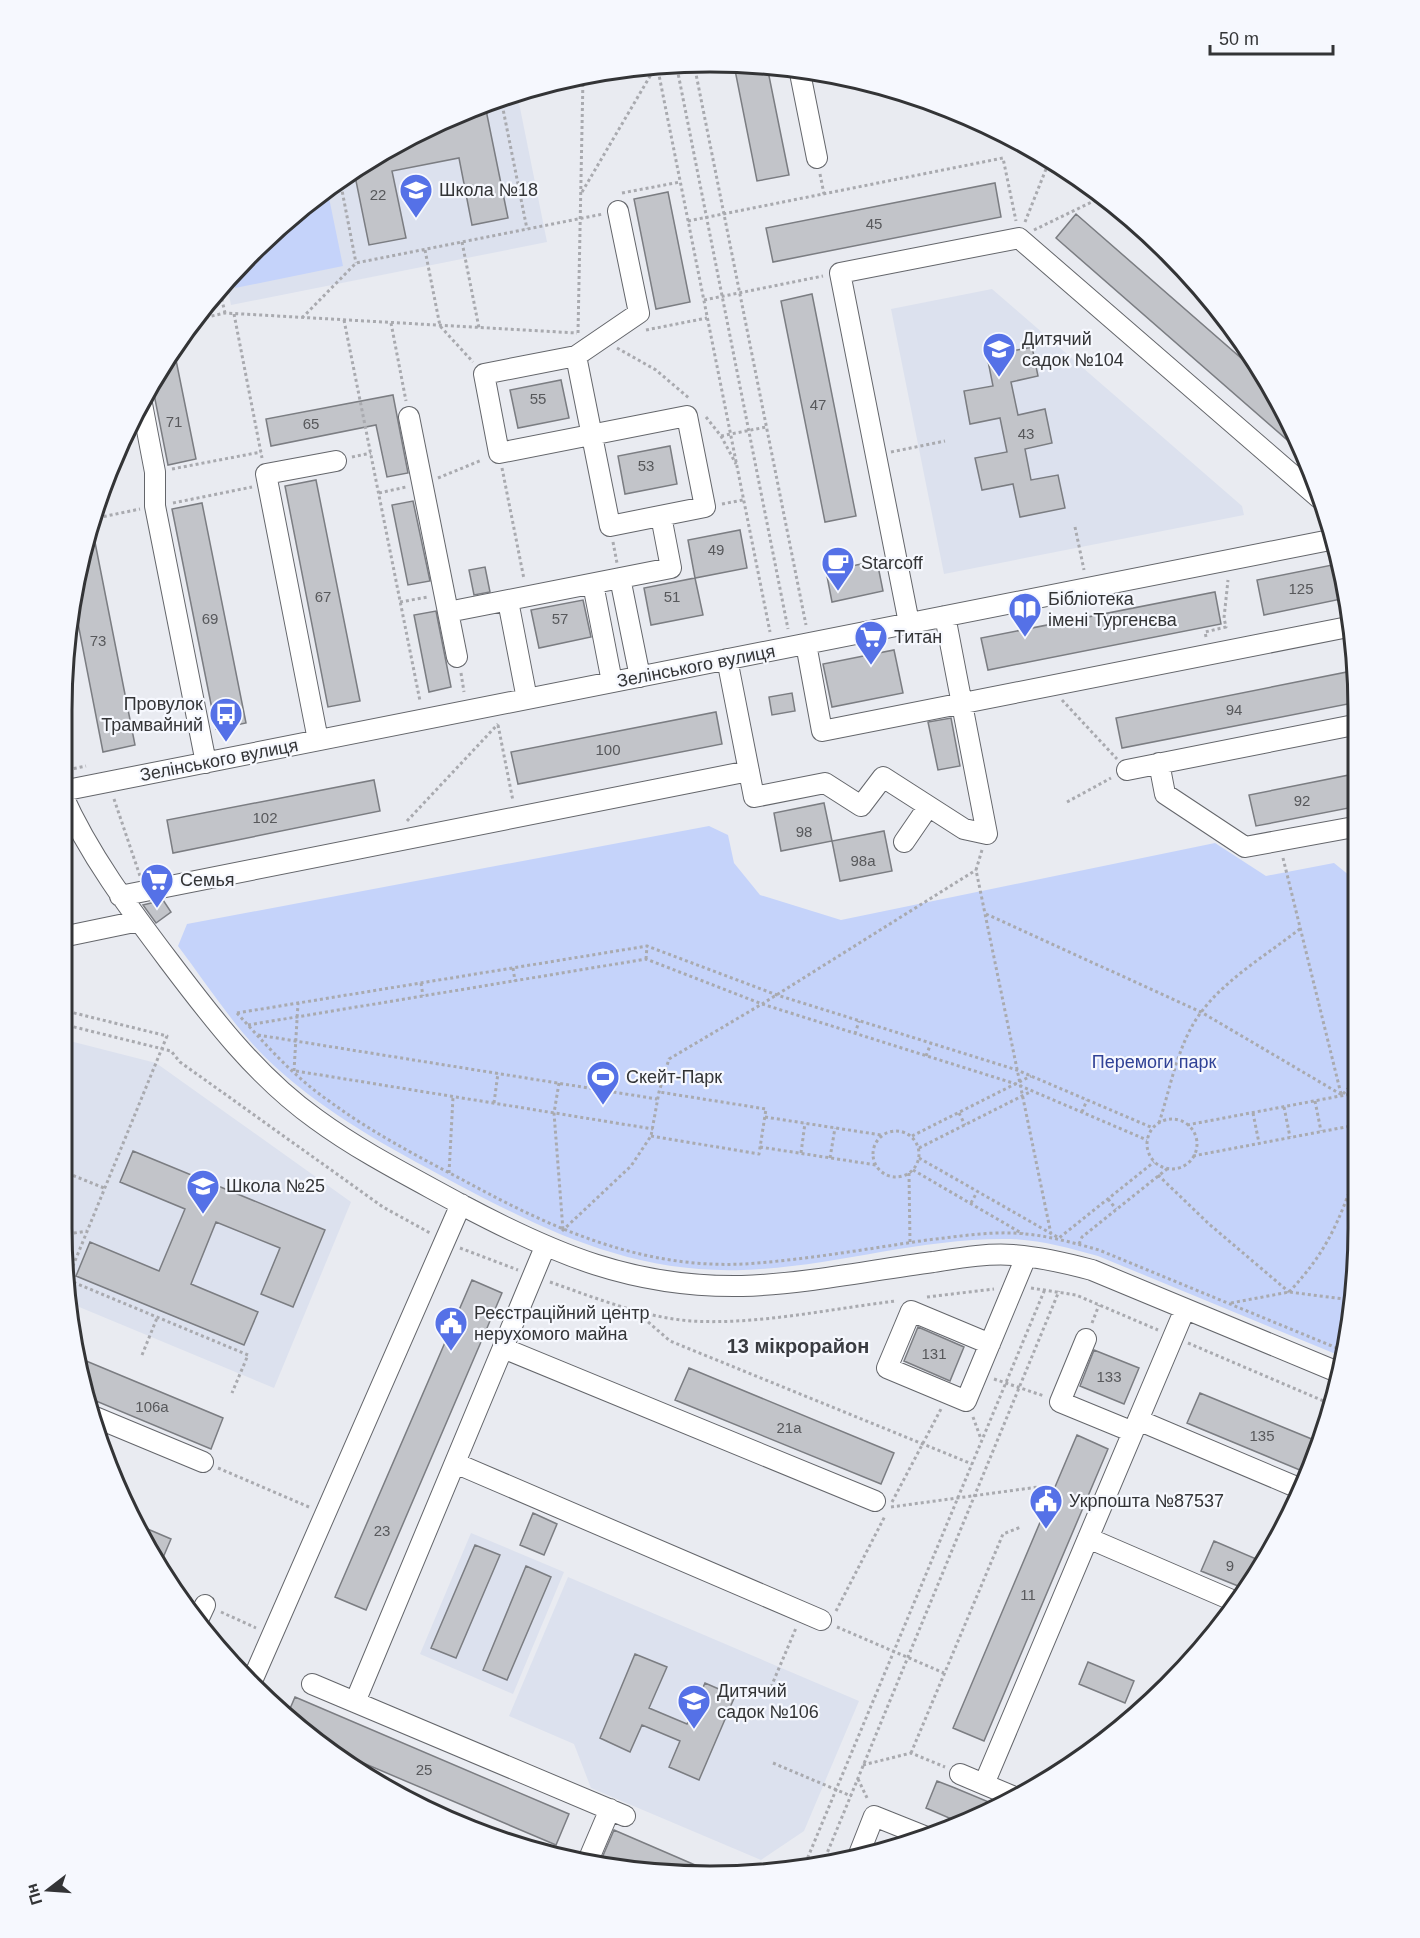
<svg xmlns="http://www.w3.org/2000/svg" width="1420" height="1938" viewBox="0 0 1420 1938" font-family="Arial,sans-serif">
	<rect width="100%" height="100%" fill="#e9ebf1"/>
	<path fill="#dce1ee" d="M517,93L547,242L231,305L226,279L315,196L423,129Z
		M992,289L1242,506L1244,515L944,574L891,309Z
		M62,1039L156,1063L351,1202L274,1388L72,1304L62,1228Z
		M471,1533L564,1572L513,1694L420,1654Z
		M568,1577L859,1701L804,1831L761,1860L591,1788L574,1744L509,1716Z"/>
	<path fill="#c5d3fa" d="M327,188L343,266L235,288L232,273L315,196Z
		M709,826L728,835L734,863L760,895L841,920L1215,843L1266,876L1334,863L1355,880L1357,1271L1343,1357L1098,1256C1069,1248 1041,1240 1011,1239C921,1237 833,1267 743,1270C628,1274 539,1228 440,1175C377,1141 316,1107 265,1057C232,1024 206,983 178,946L187,924Z"/>
	<path fill="#c2c4c9" stroke="#7b7d82" stroke-width="1.5" d="M734,65L767,66L789,175L757,181Z
		M485,105L508,218L472,225L459,158L392,171L406,238L369,245L354,171L420,131L452,124L451,118Z
		M995,183L1001,217L773,262L766,228Z
		M668,192L690,302L656,309L634,199Z
		M1076,214L1257,372L1302,450L1301,452L1056,238Z
		M812,294L856,516L825,522L781,301Z
		M1032,347L1038,376L1011,382L1018,415L1045,409L1052,443L1025,449L1031,480L1058,475L1065,508L1020,517L1013,484L982,490L975,458L1007,452L1000,418L970,424L964,391L993,386L987,356Z
		M176,360L196,459L168,465L152,384L164,363Z
		M561,380L569,418L518,428L510,390Z
		M393,395L408,473L387,477L376,425L271,446L266,419Z
		M670,446L677,484L625,494L618,456Z
		M316,480L360,701L328,707L285,486Z
		M413,501L430,581L408,585L392,505Z
		M202,503L246,723L216,729L172,509Z
		M91,522L135,745L103,752L75,608L84,542Z
		M740,530L747,568L695,578L688,540Z
		M877,561L883,591L832,602L826,571Z
		M1337,564L1346,598L1264,615L1257,580Z
		M485,567L490,592L474,595L469,570Z
		M695,578L703,615L651,625L644,588Z
		M1215,592L1221,624L988,670L981,638Z
		M583,600L591,637L539,648L531,610Z
		M436,611L451,687L429,692L414,615Z
		M894,650L903,693L832,707L823,664Z
		M1347,672L1353,703L1122,748L1116,718Z
		M792,693L795,711L772,715L769,697Z
		M716,712L722,744L518,784L511,752Z
		M951,718L960,766L938,770L928,722Z
		M1354,774V807L1256,826L1249,795Z
		M374,780L380,811L173,853L167,820Z
		M824,803L832,841L781,851L774,813Z
		M884,831L892,871L840,881L832,841Z
		M163,900L171,912L156,923L143,905Z
		M133,1151L325,1230L293,1307L261,1294L280,1248L216,1222L191,1284L258,1312L244,1345L76,1276L90,1242L159,1271L185,1209L120,1182Z
		M472,1280L502,1293L366,1610L335,1597Z
		M918,1327L964,1347L950,1381L904,1361Z
		M1094,1350L1139,1368L1124,1404L1080,1386Z
		M79,1358L223,1418L211,1449L84,1396Z
		M689,1368L894,1453L881,1484L675,1400Z
		M1200,1393L1319,1442L1307,1473L1187,1423Z
		M1077,1435L1108,1449L984,1741L953,1728Z
		M533,1513L557,1524L544,1555L520,1545Z
		M136,1524L171,1539L159,1567Z
		M1214,1541L1261,1561L1243,1588L1201,1571Z
		M475,1545L500,1555L456,1658L431,1648Z
		M526,1566L551,1577L507,1680L483,1670Z
		M635,1654L667,1667L649,1708L687,1724L705,1683L735,1696L699,1780L669,1767L680,1741L642,1725L630,1752L600,1738Z
		M1088,1662L1134,1681L1125,1703L1079,1684Z
		M295,1697L569,1814L556,1845L335,1751L286,1718Z
		M937,1781L955,1788L996,1805L963,1824L926,1808Z
		M614,1830L709,1871H625L599,1865Z"/>
	<g fill="none" stroke-linecap="round" stroke-linejoin="round">
		<g stroke="#64666b" stroke-width="22">
			<path id="minor" d="M799,68L817,158
				M576,356L610,526L705,507L687,416L499,453L484,374L576,356L639,313L618,211
				M142,404L155,472V506L206,763
				M409,417L457,657
				M620,578L640,677
				M593,584L612,682
				M508,601L527,699
				M448,612L671,568L661,516
				M909,623L840,273L1019,238L1319,498
				M806,644L822,731L1353,626
				M727,659L754,797L825,783L861,806L883,777L964,829L987,834L945,616
				M318,740L266,474L336,461
				M1159,763L1165,794L1245,847L1354,827
				M1127,770L1354,725
				M62,791L1330,540
				M62,794C89,855 129,908 169,961C212,1018 257,1077 316,1119C361,1152 411,1177 460,1204C554,1254 633,1288 742,1286C806,1284 871,1270 933,1262C959,1258 987,1253 1013,1255C1041,1257 1066,1263 1092,1270L1340,1373
				M904,842L928,807
				M120,896L749,771
				M62,937L139,921
				M1086,1339L1060,1402L1133,1432
				M990,1344L911,1311L887,1368L966,1401L1026,1257
				M503,1348L875,1501
				M90,1415L203,1462
				M1138,1420L1301,1489
				M455,1463L821,1620
				M1088,1538L1234,1601
				M198,1620L205,1605
				M252,1681L461,1204
				M312,1684L625,1816
				M355,1702L545,1247
				M960,1774L1012,1796
				M984,1784L1185,1309
				M859,1854L874,1816L924,1836
				M587,1863L610,1809"/>
		</g>
		<path stroke="#a9aaaf" stroke-width="3" stroke-dasharray="3 3" stroke-linecap="butt" d="M676,63L788,629
			M694,64L806,625
			M657,65L770,632
			M501,99L527,229
			M820,174L824,194
			M340,180L356,263
			M582,192L656,66
			M622,193L680,182
			M688,221L1003,158L1016,221
			M1025,222L1050,159
			M1034,230L1102,197
			M462,242L479,328
			M425,250L440,326L473,362
			M219,287L225,313
			M704,300L823,276
			M234,314L262,458
			M302,318L356,263L603,214
			M194,320L225,313L577,333
			M344,320L420,701
			M391,323L406,401
			M646,330L707,318
			M578,333L583,77
			M617,348L656,370L690,399
			M706,417L721,436L736,464
			M721,436L766,427
			M891,452L945,441
			M352,457L371,453
			M502,468L524,579
			M172,469L261,452
			M438,478L482,460
			M379,493L406,487
			M173,503L252,487
			M722,504L743,500
			M92,519L140,509
			M1075,527L1084,570
			M613,542L617,563
			M400,602L428,597
			M1206,637L1205,632L1226,627L1224,618L1228,580
			M461,673L464,692
			M1062,700L1117,759
			M498,725L513,801
			M62,771L86,766
			M114,799L140,876
			M1067,802L1111,778
			M407,821L498,724
			M982,850L976,870L1051,1234
			M1283,858L1341,1094
			M986,914L1201,1012L1342,1095
			M646,959L647,946
			M513,968L515,981
			M421,983L423,996
			M62,1010L167,1036L68,1278
			M237,1013C265,1044 294,1077 329,1101C371,1132 417,1156 463,1180C551,1228 641,1269 744,1264C805,1260 866,1249 927,1240C955,1237 984,1232 1012,1233C1042,1234 1071,1242 1099,1250L1344,1351
			M237,1013L647,946L777,995L1017,1070L1153,1128
			M62,1024L171,1051L180,1062L383,1207L430,1233
			M248,1025L646,959L762,1004L1016,1084L1147,1140
			M855,1034L859,1021
			M258,1035L657,1099
			M926,1056L931,1043
			M294,1071L298,1003
			M296,1071L653,1129
			M559,1083L554,1113L563,1230
			M1343,1094L1356,1080
			M1315,1101L1321,1131
			M494,1103L498,1073
			M1284,1107L1290,1137
			M1082,1112L1087,1100
			M959,1113L965,1125
			M1253,1113L1259,1143
			M765,1117L881,1135
			M1147 1144a25 25 0 1 1 50 0a25 25 0 1 1-50 0Z
			M1159,1123C1171,1086 1178,1042 1202,1011C1227,978 1268,954 1301,928
			M1187,1125L1356,1093
			M873 1154a23 23 0 1 1 46 0a23 23 0 1 1-46 0Z
			M651,1136L759,1154L766,1109L659,1092
			M912,1136L1031,1076
			M760,1147L876,1165
			M919,1148L1032,1091
			M801,1153L805,1123
			M1193,1156L1356,1125
			M830,1158L835,1128
			M919,1158L1059,1238L1154,1162
			M913,1170L1023,1234
			M62,1171L104,1188
			M449,1173L453,1097
			M909,1173L910,1243
			M1158,1175L1209,1224L1289,1292
			M1108,1199L1116,1209
			M971,1203L977,1192
			M562,1231L631,1166L651,1136L659,1092L669,1059L762,1004L976,870
			M62,1235L87,1231
			M1079,1244L1082,1237L1167,1169
			M460,1248L518,1270
			M68,1280L248,1355L232,1393
			M550,1282C596,1298 642,1317 691,1321C758,1325 829,1309 896,1301
			M1031,1288L1076,1295L1158,1330
			M1289,1292C1326,1253 1339,1222 1356,1173
			M927,1297L994,1289
			M1231,1303L1289,1292L1352,1300
			M639,1314L670,1341L972,1464
			M1092,1323L1099,1305
			M1188,1343L1333,1405
			M142,1355L157,1318
			M994,1379L1044,1396
			M973,1417L981,1439
			M218,1468L309,1507
			M892,1502L941,1409
			M891,1507L1038,1487
			M173,1591L191,1599
			M836,1611L885,1516
			M221,1612L256,1628
			M837,1627L944,1673
			M771,1687L796,1628
			M911,1753L1003,1534L1021,1527
			M773,1763L851,1796
			M863,1765L911,1753L945,1767
			M858,1779L868,1800
			M823,1863L1059,1291
			M803,1869L1045,1289"/>
		<use href="#minor" stroke="#fff" stroke-width="20"/>
	</g>
	<defs>
		<g id="school-pin" transform="scale(1.725)"><path d="M0 17L-7.5 6A9.5 9.5 0 1 1 7.5 6Z" fill="#5571e7" stroke="#f6f8fe"/><path d="M0-5L7-2L0 1L-7-2ZM-4 1L0 2.5L4 1V4Q0 6-4 4Z" fill="#fff"/></g>
		<g id="cafe-pin" transform="scale(1.725)"><path d="M0 17L-7.5 6A9.5 9.5 0 1 1 7.5 6Z" fill="#5571e7" stroke="#f6f8fe"/><path d="M-5.5-4.5H6V0H3Q3 3.5 0 3.5H-2.5Q-5.5 3.5-5.5 0ZM3-3.2v2h1.7v-2ZM-6 4.5H4V6H-6Z" fill="#fff"/></g>
		<g id="library-pin" transform="scale(1.725)"><path d="M0 17L-7.5 6A9.5 9.5 0 1 1 7.5 6Z" fill="#5571e7" stroke="#f6f8fe"/><path d="M-6-4Q-3-5.5-.7-3.5V5Q-3 3-6 4ZM6-4Q3-5.5 .7-3.5V5Q3 3 6 4Z" fill="#fff"/></g>
		<g id="supermarket-pin" transform="scale(1.725)"><path d="M0 17L-7.5 6A9.5 9.5 0 1 1 7.5 6Z" fill="#5571e7" stroke="#f6f8fe"/><path d="M-6-5.5h2.5l.6 2H6L4.5 2H-2.5L-4.4-4H-6ZM-1.5 3.2a1.3 1.3 0 1 0 .1 0ZM3 3.2a1.3 1.3 0 1 0 .1 0Z" fill="#fff"/></g>
		<g id="bus-pin" transform="scale(1.725)"><path d="M0 17L-7.5 6A9.5 9.5 0 1 1 7.5 6Z" fill="#5571e7" stroke="#f6f8fe"/><path d="M-5-6H5V4H4V6H2V4H-2V6H-4V4H-5ZM-3.5-4V0h7V-4ZM-3.5 1.2v1.5H-2V1.2ZM2 1.2v1.5H3.5V1.2Z" fill="#fff"/></g>
		<g id="stadium-pin" transform="scale(1.725)"><path d="M0 17L-7.5 6A9.5 9.5 0 1 1 7.5 6Z" fill="#5571e7" stroke="#f6f8fe"/><path d="M0-5a6.5 5 0 1 0 0 10a6.5 5 0 1 0 0-10ZM-3.5-1.8h7v3.6h-7Z" fill="#fff"/></g>
		<g id="civic-pin" transform="scale(1.725)"><path d="M0 17L-7.5 6A9.5 9.5 0 1 1 7.5 6Z" fill="#5571e7" stroke="#f6f8fe"/><path d="M-.6-6.5H3V-4.5H.6V-3L4-1V1h2V6H-6V1h2V-1L-.6-3ZM-1.2 2.5V6h2.4V2.5Z" fill="#fff"/></g>
	</defs>
	<g fill-rule="evenodd">
		<use href="#school-pin" x="416" y="190"/>
		<use href="#school-pin" x="999" y="349"/>
		<use href="#cafe-pin" x="838" y="563"/>
		<use href="#library-pin" x="1025" y="609"/>
		<use href="#supermarket-pin" x="871" y="637"/>
		<use href="#bus-pin" x="226" y="714"/>
		<use href="#supermarket-pin" x="157" y="880"/>
		<use href="#stadium-pin" x="603" y="1077"/>
		<use href="#school-pin" x="203" y="1186"/>
		<use href="#civic-pin" x="451" y="1323"/>
		<use href="#civic-pin" x="1046" y="1501"/>
		<use href="#school-pin" x="694" y="1701"/>
	</g>
	<g text-anchor="middle" stroke-width="4.5" stroke-linejoin="round" paint-order="stroke">
		<g font-size="15" fill="#57585b">
			<text x="378" y="200">22</text>
			<text x="874" y="229">45</text>
			<text x="538" y="404">55</text>
			<text x="818" y="410">47</text>
			<text x="174" y="427">71</text>
			<text x="311" y="429">65</text>
			<text x="1026" y="439">43</text>
			<text x="646" y="471">53</text>
			<text x="716" y="555">49</text>
			<text x="1301" y="594">125</text>
			<text x="323" y="602">67</text>
			<text x="672" y="602">51</text>
			<text x="210" y="624">69</text>
			<text x="560" y="624">57</text>
			<text x="98" y="646">73</text>
			<text x="1234" y="715">94</text>
			<text x="608" y="755">100</text>
			<text x="1302" y="806">92</text>
			<text x="265" y="823">102</text>
			<text x="804" y="837">98</text>
			<text x="863" y="866">98а</text>
			<text x="934" y="1359">131</text>
			<text x="1109" y="1382">133</text>
			<text x="152" y="1412">106а</text>
			<text x="789" y="1433">21а</text>
			<text x="1262" y="1441">135</text>
			<text x="382" y="1536">23</text>
			<text x="1230" y="1571">9</text>
			<text x="1028" y="1600">11</text>
			<text x="424" y="1775">25</text>
		</g>
		<g font-size="18" fill="#333436" stroke="#f6f8fe" text-anchor="start">
			<text x="439" y="196">Школа №18</text>
			<text x="1022" y="345">Дитячий<tspan x="1022" dy="21">садок №104</tspan></text>
			<text x="861" y="569">Starcoff</text>
			<text x="1048" y="605">Бібліотека<tspan x="1048" dy="21">імені Тургенєва</tspan></text>
			<text x="894" y="643">Титан</text>
			<text x="203" y="710" text-anchor="end">Провулок<tspan x="203" dy="21">Трамвайний</tspan></text>
			<text x="180" y="886">Семья</text>
			<text x="626" y="1083">Скейт-Парк</text>
			<text x="226" y="1192">Школа №25</text>
			<text x="474" y="1319">Реєстраційний центр<tspan x="474" dy="21">нерухомого майна</tspan></text>
			<text x="1069" y="1507">Укрпошта №87537</text>
			<text x="717" y="1697">Дитячий<tspan x="717" dy="21">садок №106</tspan></text>
		</g>
		<g font-size="18" fill="#333436" stroke="#f6f8fe">
			<text transform="translate(696 666) rotate(-11)" y="6">Зелінського вулиця</text>
			<text transform="translate(219 760) rotate(-11)" y="6">Зелінського вулиця</text>
		</g>
		<g font-size="18" fill="#304296" stroke="#f6f8fe">
			<text x="1154" y="1068">Перемоги парк</text>
		</g>
		<g font-size="20" font-weight="bold" fill="#3a3c41" stroke="#f6f8fe">
			<text x="798" y="1353">13 мікрорайон</text>
		</g>
	</g>
	<path d="M0 0H1420V1938H0ZM710 72H710A638 638 0 0 1 1348 710V1228A638 638 0 0 1 710 1866H710A638 638 0 0 1 72 1228V710A638 638 0 0 1 710 72Z" fill="#f6f8fe" fill-rule="evenodd"/>
	<path fill="none" stroke="#333436" stroke-width="3" d="M710 72H710A638 638 0 0 1 1348 710V1228A638 638 0 0 1 710 1866H710A638 638 0 0 1 72 1228V710A638 638 0 0 1 710 72Z"/>
	<g transform="translate(48 1890) rotate(253)" stroke="#f6f8fe" stroke-width="4.5" paint-order="stroke">
	<path d="M0-4.5L10 22L0 15L-10 22Z" fill="#333436"/>
	<text y="-9" font-size="16" font-weight="bold" text-anchor="middle" fill="#333436">Пн</text>
	</g>
	<path d="M1210 45v9h123v-9" fill="none" stroke="#333436" stroke-width="3"/>
	<text x="1219" y="45" font-size="18" fill="#333436" stroke="#f6f8fe" stroke-width="4.5" paint-order="stroke">50 m</text>
</svg>
